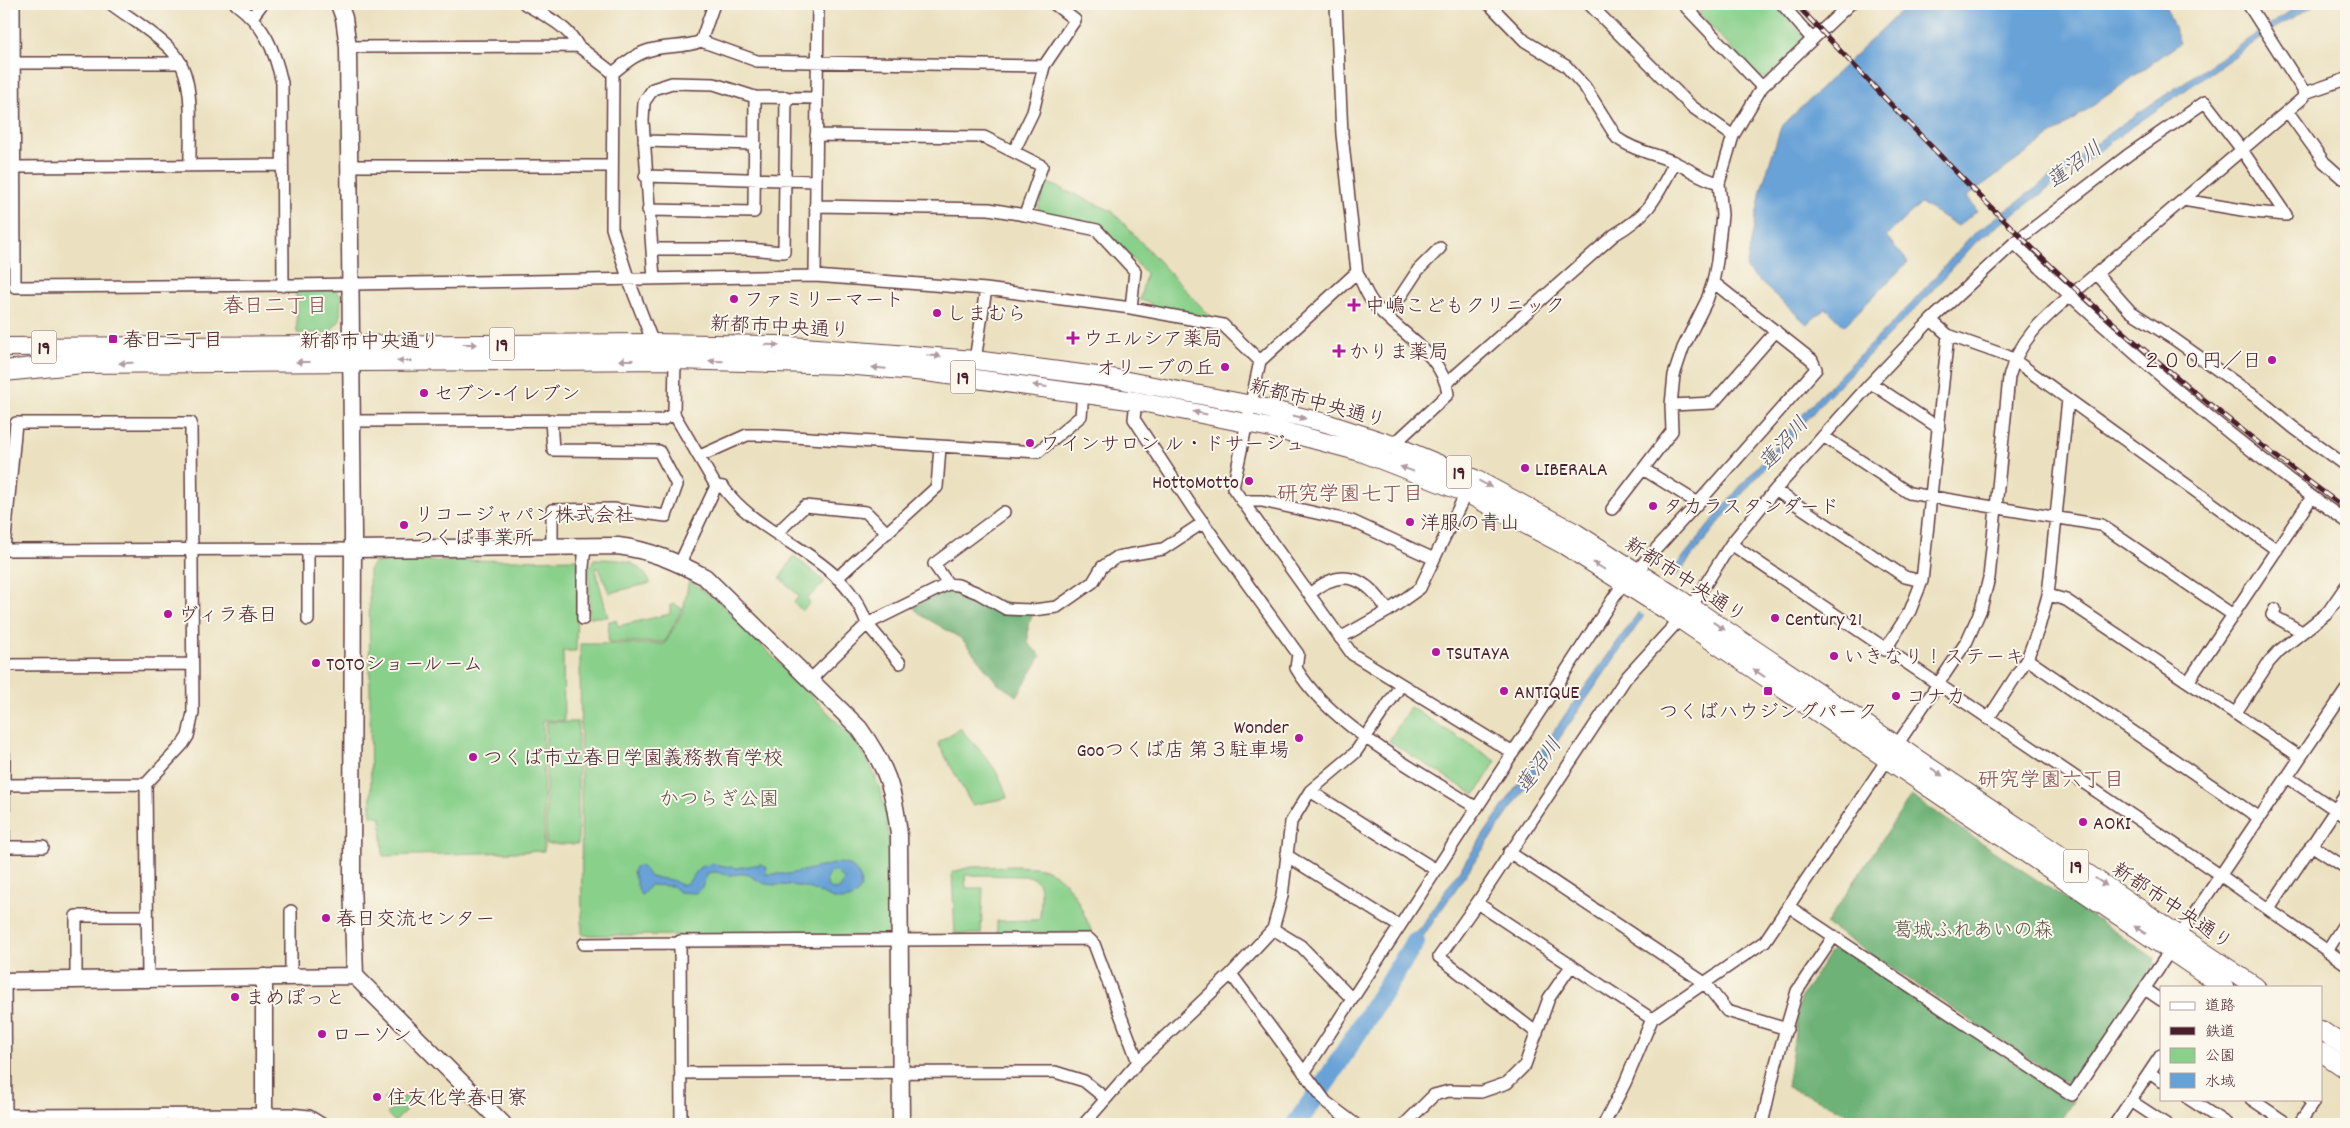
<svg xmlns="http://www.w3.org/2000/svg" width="2350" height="1128" viewBox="0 0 2350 1128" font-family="Dekko,'Klee One',sans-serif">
	<rect width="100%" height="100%" fill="#fbf7ec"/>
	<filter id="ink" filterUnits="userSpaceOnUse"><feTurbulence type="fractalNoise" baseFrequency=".02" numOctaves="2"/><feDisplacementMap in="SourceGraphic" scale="10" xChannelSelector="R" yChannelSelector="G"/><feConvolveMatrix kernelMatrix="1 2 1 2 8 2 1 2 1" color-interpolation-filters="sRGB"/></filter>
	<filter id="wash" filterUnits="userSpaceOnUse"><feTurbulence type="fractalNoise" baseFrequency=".0096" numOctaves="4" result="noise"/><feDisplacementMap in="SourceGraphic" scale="20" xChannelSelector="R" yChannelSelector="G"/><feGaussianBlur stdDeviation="1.12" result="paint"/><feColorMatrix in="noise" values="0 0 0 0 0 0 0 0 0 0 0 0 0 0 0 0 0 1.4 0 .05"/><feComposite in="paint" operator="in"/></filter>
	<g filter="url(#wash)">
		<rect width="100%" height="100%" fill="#ebe1c0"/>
		<path fill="#89d08b" stroke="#6a785b" d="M1707,4H1773L1803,34L1802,45L1766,78L1756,76L1698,12Z
			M1046,182L1112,211L1209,315L1205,318L1151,308V303L1140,300L1146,273L1100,225L1041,214L1038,208Z
			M296,290H335L341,295L340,320L329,333H297Z
			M794,556L825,582L807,599L810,603L802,611L794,602L799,596L780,578Z
			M578,559L576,651H563L564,721L543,720L544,851L383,856L381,817L371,815L369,570L375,562Z
			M594,559C622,560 635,557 651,583L609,593L599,568H595L608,617H589V568Z
			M689,580L720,603L855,740C897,797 889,863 889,930L884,936L582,935L580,644H665L683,611Z
			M675,604L682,609L665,642H608L609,621L616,620L618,626L670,614V605Z
			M1410,707L1496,761L1475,795L1389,741Z
			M546,722H578V844H546Z
			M960,728C979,750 1000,768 1007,798L972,805L938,743Z
			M1017,866C1024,867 1033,866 1040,868C1070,874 1081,908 1092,932L997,934V921L1036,920L1040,918C1040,902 1046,882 1029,876L965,875L966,888H983L981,934H955L952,872L971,867Z
			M390,1093L398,1102L405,1095L411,1101L404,1108L406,1110L395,1122L387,1114L392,1109L383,1100Z"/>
		<path fill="#6eb277" stroke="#5c6851" d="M952,590H963L1034,612L1028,624V643L1041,656L1017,696L998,684L962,639L921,615L913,607L945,591Z
			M1911,796L2154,958L2155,964L2074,1084L2068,1085L1826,924Z
			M1834,946H1839L2073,1101L2058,1124H1865L1829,1104L1787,1087L1800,999Z"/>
		<path fill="#67a2d7" stroke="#586081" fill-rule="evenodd" d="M1908,4H2165L2180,43L1967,196L1977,211L1958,226L1921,203L1886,236L1908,262L1844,326L1826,308L1807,324L1746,269L1761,190L1781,127Z
			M2301,4H2316L2277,27L2126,131L1976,242L1918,306L1824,400L1743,493L1643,617L1402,967L1397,962L1565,715L1638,613L1738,489L1820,395L1913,302L1970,237L2122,124Z
			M838,863C864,863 870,897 844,900C830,901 820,891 808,888C793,884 780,886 766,884C758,882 752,875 745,874C740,873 735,875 730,875C721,875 718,870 708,873L702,887L696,893L679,892L672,886L650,885L642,895L640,894L633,872L635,867L639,866L644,868L650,877L672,880L681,885L688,883L700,867L713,864L737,868L761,864L767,869L765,874H789ZM835,871L844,879L841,888L834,890L828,887L826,879L829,873Z"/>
		<path fill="#ebe1c0" d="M1667,571L1678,577L1646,617L1637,611Z"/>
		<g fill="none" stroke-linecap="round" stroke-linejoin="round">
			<path stroke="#67a2d7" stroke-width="20" d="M1296,1124L1329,1077L1415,942"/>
		</g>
	</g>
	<g filter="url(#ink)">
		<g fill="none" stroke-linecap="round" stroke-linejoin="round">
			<g stroke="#623c41" stroke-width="14">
				<path id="street" d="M14,4L15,287L293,285L815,276L986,289L1131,308L1223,325L1260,361
					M111,4C131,19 155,33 172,51C197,76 189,132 190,166
					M236,4C265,26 274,48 282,83L283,286
					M525,4C545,16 567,25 578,46
					M1336,4L1342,134L1357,272L1260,361L1233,488L1352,654L1513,753
					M1489,4L1525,41L1566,66L1585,87L1617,138C1634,151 1657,154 1676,163C1691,170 1702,179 1719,183
					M1589,4L1691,106L1733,136
					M1683,4L1762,87
					M1782,4L1812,39
					M253,16L262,4
					M701,41L714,4
					M348,47L578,46L613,73L612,228L629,281L653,343
					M14,63H181
					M613,73C625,63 638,52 654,49C670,45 685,48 701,41L757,61L1044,66
					M2305,93L2346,79
					M2288,112L2324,162L2342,178
					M816,135L984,137L1042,166L1025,215L1097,230L1135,271L1131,308
					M644,141L755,144
					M1014,151L1033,112L1044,66L1075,20L1054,4
					M350,166H611
					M15,167L282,165
					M645,176L816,181
					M2183,200L2254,212L2286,215
					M815,206L989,209L1025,215
					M648,210L754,212L755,97
					M2014,243C2119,343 2228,438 2346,521
					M652,249H748L784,252L786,97
					M1357,272C1362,282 1366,294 1373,303C1397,332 1443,353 1448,394L1393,445
					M2097,274L2130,311L2174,339L2260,400L2294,428L2346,466
					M815,276L818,4
					M654,279L643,121L644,102L653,89L672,83L714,84L755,97L817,98
					M1387,317L1418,270L1440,248
					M1931,320L1948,335L2007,356L2014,360L2277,550
					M675,360L674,414L716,486L680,563
					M975,360L986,289
					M1447,383L1614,235C1650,214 1656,198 1675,162
					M1871,383L1939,428
					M1136,401L1134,419L1194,510L1298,654L1296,668C1329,725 1421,773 1477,808
					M1671,405L1713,403L1776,331
					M551,420L553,450L659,451L677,485L666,516L613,509L552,510V547
					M351,421L662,420L674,414
					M1823,436L1909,493L2101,525L2233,615
					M700,456L747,435H761L1038,452L1081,416L1083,393
					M716,486L723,487C761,541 843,553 867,624L811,679
					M1775,490L1905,577L1922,581
					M1242,501H1262L1352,521L1434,559
					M1698,503L1816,369L1812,360L1713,282
					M1612,509L1643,469
					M777,533L805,506L866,512L887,533
					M1731,544L2220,875L2346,964
					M4,549L16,423H191L193,713L188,736L183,744L146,784L4,785
					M308,549V620
					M4,550L353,549
					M1637,572L1645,561L1698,503L1643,469L1672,431L1671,405L1674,375L1683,348L1707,300L1713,282L1717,261L1722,215L1719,183L1733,136L1762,87L1850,4
					M837,578L937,487L940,447
					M948,584L934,564L1004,512
					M1310,594C1342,565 1367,578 1388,611
					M2048,595L2066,600L2300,757
					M1691,607L1731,544L1775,490L1871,383L1931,320L2014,243L2128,155L2205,102L2242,150L2286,215
					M2275,609L2272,615L2302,632
					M583,619V567L585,547
					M1340,638L1388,611L1420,588L1466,493
					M1885,650L1910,611L1922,581L1948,335
					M2027,659L2259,818
					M900,663L867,624L948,584L958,585L978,593L1006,609L1033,610L1057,607L1093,582L1102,567L1117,557L1163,549L1204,522
					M4,665L192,664
					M2188,682L2312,497
					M2235,714L2269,662L2279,651L2328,612L2346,586
					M1988,719L2027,659L2039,627L2048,595L2068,399
					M4,754V847H43
					M2287,777L2346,817
					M146,784L148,979
					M1310,791L1436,870
					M2311,845L2346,868
					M1509,852L1705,983L1727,1011L1787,1029
					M1286,855L1399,926
					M1477,903L1626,678L1680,619
					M1788,906L2072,1095L2170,951
					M2269,909L2346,794
					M291,911V977
					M1273,929L1301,946L1352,999
					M2180,935L2346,690
					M584,944L680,943
					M2327,951L2346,921
					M1231,974L1326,1102L1355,1124
					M76,980V916H147
					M5,981L6,1124
					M2145,989L2161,1000
					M1537,1033L1439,957L1477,903L1652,1019
					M681,1073L1055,1072L1084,1081L1105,1098
					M1304,1073L1624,582
					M2150,1073L2161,1081
					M2189,1099L2227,1124
					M2251,1099L2288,1124
					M2131,1101L2166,1124
					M6,1115L290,1114L309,1116L322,1124
					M681,1124L680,941L1089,939L1094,944L1138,1062
					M1084,1124L1138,1062L1231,974L1273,929L1282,896L1291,822L1310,791L1355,753L1401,685
					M1405,1124L1434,1095L1449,1091L1481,1092L1507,1083L1525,1065L1549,998L1571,966
					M1604,1124L1625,1083L1652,1019L1765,941L1967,641L1981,609L1989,578L2009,377C2019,340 2042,320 2070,296L2304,97L2303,90L2248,4
					M1762,1124L1776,1063L1797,991L1834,936
					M2115,1124L2161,1055
					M2299,1124L2313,1103L2308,1099"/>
			</g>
			<g stroke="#623c41" stroke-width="19">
				<path id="secondary" d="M339,4L344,18L348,47L353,534L352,880L355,976L503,1124
					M353,549L618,546C650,550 677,562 705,577L859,728C886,766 894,788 899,835L901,1124
					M264,977V1124
					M4,981L355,976"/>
			</g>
			<g stroke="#623c41" stroke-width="20">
				<path id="primary" d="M4,347L653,343L777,345L975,360L1112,378L1252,405L1326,423L1393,445L1475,479L1576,533L1678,598L2256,987
					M70,364L675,360L845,365L926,372L1136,401L1271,428L1361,452L1466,493L1564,545L1669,612L2224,987
					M2321,1030L2346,1047
					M2321,1052L2346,1069"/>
			</g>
			<g stroke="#623c41" stroke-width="22">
				<path id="highway" d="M4,371L83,363"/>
			</g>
			<use href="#street" stroke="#fff" stroke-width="11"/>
			<use href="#secondary" stroke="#fff" stroke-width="16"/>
			<use href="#primary" stroke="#fff" stroke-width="18"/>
			<use href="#highway" stroke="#fff" stroke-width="20"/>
			<g stroke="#4a1f2b" stroke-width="5">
				<path id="rail" d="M1796,4C1879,92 1961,180 2049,264C2141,352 2243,433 2346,509"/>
			</g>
			<use href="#rail" stroke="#fbf7ec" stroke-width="3" stroke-dasharray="9" stroke-linecap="butt"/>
		</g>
		<defs><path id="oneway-solid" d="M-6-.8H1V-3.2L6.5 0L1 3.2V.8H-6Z" transform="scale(1.25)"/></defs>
		<g fill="#ae9aa0">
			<use href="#oneway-solid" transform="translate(470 344)"/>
			<use href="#oneway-solid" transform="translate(772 345) rotate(2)"/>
			<use href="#oneway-solid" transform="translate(934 356) rotate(5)"/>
			<use href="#oneway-solid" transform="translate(626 360) rotate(180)"/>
			<use href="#oneway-solid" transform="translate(404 361) rotate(180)"/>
			<use href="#oneway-solid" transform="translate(716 361) rotate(-178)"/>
			<use href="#oneway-solid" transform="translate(303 362) rotate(180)"/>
			<use href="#oneway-solid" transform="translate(126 363) rotate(179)"/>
			<use href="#oneway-solid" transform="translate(879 368) rotate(-175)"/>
			<use href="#oneway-solid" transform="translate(1040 386) rotate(-172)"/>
			<use href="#oneway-solid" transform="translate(1200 413) rotate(-169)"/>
			<use href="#oneway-solid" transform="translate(1299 417) rotate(14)"/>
			<use href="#oneway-solid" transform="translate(1407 469) rotate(-160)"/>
			<use href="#oneway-solid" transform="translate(1485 484) rotate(28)"/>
			<use href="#oneway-solid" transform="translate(1599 566) rotate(-148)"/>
			<use href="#oneway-solid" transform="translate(1719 626) rotate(34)"/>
			<use href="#oneway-solid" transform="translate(1759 673) rotate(-146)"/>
			<use href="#oneway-solid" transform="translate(1937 772) rotate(34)"/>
			<use href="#oneway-solid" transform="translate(2101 882) rotate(34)"/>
			<use href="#oneway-solid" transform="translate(2140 930) rotate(-146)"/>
		</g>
	</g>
	<g fill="#b5179e" stroke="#fbf7ec" stroke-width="2">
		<circle cx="734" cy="299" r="5"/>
		<path d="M1351.5 297.5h5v5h5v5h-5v5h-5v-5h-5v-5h5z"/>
		<circle cx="937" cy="313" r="5"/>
		<path d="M1070.5 330.5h5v5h5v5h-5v5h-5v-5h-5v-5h5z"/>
		<rect x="108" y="334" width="10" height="10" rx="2.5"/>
		<path d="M1336.5 343.5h5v5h5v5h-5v5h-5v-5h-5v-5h5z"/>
		<circle cx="2272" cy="360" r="5"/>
		<circle cx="1225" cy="367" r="5"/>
		<circle cx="424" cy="393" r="5"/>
		<circle cx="1030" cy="443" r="5"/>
		<circle cx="1525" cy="468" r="5"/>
		<circle cx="1249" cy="481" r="5"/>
		<circle cx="1653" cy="506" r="5"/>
		<circle cx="1410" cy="522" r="5"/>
		<circle cx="404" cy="525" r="5"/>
		<circle cx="168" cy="614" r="5"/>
		<circle cx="1775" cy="618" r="5"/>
		<circle cx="1436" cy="652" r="5"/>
		<circle cx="1834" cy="656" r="5"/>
		<circle cx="316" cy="663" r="5"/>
		<circle cx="1504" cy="691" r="5"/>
		<rect x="1763" y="686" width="10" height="10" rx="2.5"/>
		<circle cx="1896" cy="696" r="5"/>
		<circle cx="1299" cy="738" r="5"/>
		<circle cx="473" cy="757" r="5"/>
		<circle cx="2083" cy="822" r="5"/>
		<circle cx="326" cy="918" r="5"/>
		<circle cx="235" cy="997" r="5"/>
		<circle cx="322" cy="1034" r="5"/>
		<circle cx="377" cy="1097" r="5"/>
	</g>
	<g text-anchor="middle" stroke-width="4" stroke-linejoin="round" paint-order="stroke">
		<g fill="#fbf7ec" stroke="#7f6065" stroke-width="1">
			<rect x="489.5" y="327.5" width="25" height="33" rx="4"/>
			<rect x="31.5" y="330.5" width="25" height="33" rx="4"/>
			<rect x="950.5" y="360.5" width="25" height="33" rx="4"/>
			<rect x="1446.5" y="455.5" width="25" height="33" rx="4"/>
			<rect x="2063.5" y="849.5" width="25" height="33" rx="4"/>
		</g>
		<g font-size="19" font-weight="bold" fill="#4a1f2b">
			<text x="502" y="351">19</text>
			<text x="44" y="354">19</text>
			<text x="963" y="384">19</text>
			<text x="1459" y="479">19</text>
			<text x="2076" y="873">19</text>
		</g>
		<g font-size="20" fill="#4a1f2b" stroke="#fbf7ec" text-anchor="start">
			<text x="744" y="306">ファミリーマート</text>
			<text x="1365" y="312">中嶋こどもクリニック</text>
			<text x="947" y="320">しまむら</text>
			<text x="1083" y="345">ウエルシア薬局</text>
			<text x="123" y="346">春日二丁目</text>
			<text x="1349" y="358">かりま薬局</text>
			<text x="2262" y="367" text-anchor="end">２００円／日</text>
			<text x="1215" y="374" text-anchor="end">オリーブの丘</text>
			<text x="434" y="400">セブン-イレブン</text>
			<text x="1040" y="450">ワインサロン ル・ドサージュ</text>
			<text x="1535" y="475">LIBERALA</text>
			<text x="1239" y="488" text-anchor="end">HottoMotto</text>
			<text x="1663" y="513">タカラスタンダード</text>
			<text x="414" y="521">リコージャパン株式会社<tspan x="414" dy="23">つくば事業所</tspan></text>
			<text x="1420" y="529">洋服の青山</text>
			<text x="178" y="621">ヴィラ春日</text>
			<text x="1785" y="625">Century 21</text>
			<text x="1446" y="659">TSUTAYA</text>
			<text x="1844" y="663">いきなり！ステーキ</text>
			<text x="326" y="670">TOTOショールーム</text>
			<text x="1514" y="698">ANTIQUE</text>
			<text x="1906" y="703">コナカ</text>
			<text x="1768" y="718" text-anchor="middle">つくばハウジングパーク</text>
			<text x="1289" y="733" text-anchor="end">Wonder<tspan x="1289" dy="23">Gooつくば店 第３駐車場</tspan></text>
			<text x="483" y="764">つくば市立春日学園義務教育学校</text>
			<text x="2093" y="829">AOKI</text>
			<text x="336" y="925">春日交流センター</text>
			<text x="245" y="1004">まめぽっと</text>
			<text x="332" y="1041">ローソン</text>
			<text x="387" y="1104">住友化学春日寮</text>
		</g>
		<g font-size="20" fill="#4a1f2b" stroke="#fbf7ec">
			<text transform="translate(780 326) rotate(3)" y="7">新都市中央通り</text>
			<text x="370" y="347">新都市中央通り</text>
			<text transform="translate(1318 402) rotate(15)" y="7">新都市中央通り</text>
			<text transform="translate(1686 579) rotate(33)" y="7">新都市中央通り</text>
			<text transform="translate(2173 905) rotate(34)" y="7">新都市中央通り</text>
		</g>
		<g font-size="20" fill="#5d5448" stroke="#fbf7ec">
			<text x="719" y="805">かつらぎ公園</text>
			<text x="1973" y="936">葛城ふれあいの森</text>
		</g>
		<g font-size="21" font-style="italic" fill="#565370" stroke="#fbf7ec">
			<text transform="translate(2074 164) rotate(-37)" y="7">蓮沼川</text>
			<text transform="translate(1783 443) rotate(-49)" y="7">蓮沼川</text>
			<text transform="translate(1538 765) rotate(-55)" y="7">蓮沼川</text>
		</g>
		<g font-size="21" fill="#804b4c" stroke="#fbf7ec">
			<text x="275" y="312">春日二丁目</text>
			<text x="1350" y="500">研究学園七丁目</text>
			<text x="2051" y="786">研究学園六丁目</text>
		</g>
	</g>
	<rect width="2350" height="1128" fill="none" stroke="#fbf7ec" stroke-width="20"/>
	<rect x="2160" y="986" width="162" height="115" fill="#fbf7ec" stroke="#b4a19f"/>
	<rect x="2170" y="1002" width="25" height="8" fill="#ffffff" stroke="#b4a19f"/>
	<text x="2205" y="1010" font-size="15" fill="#4a1f2b">道路</text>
	<rect x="2170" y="1027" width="25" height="8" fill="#4a1f2b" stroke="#b4a19f"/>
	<text x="2205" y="1036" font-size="15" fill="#4a1f2b">鉄道</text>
	<rect x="2170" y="1048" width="25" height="15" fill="#89d08b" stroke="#b4a19f"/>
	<text x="2205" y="1060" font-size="15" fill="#4a1f2b">公園</text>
	<rect x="2170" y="1073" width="25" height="15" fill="#67a2d7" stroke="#b4a19f"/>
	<text x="2205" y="1086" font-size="15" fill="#4a1f2b">水域</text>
</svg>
